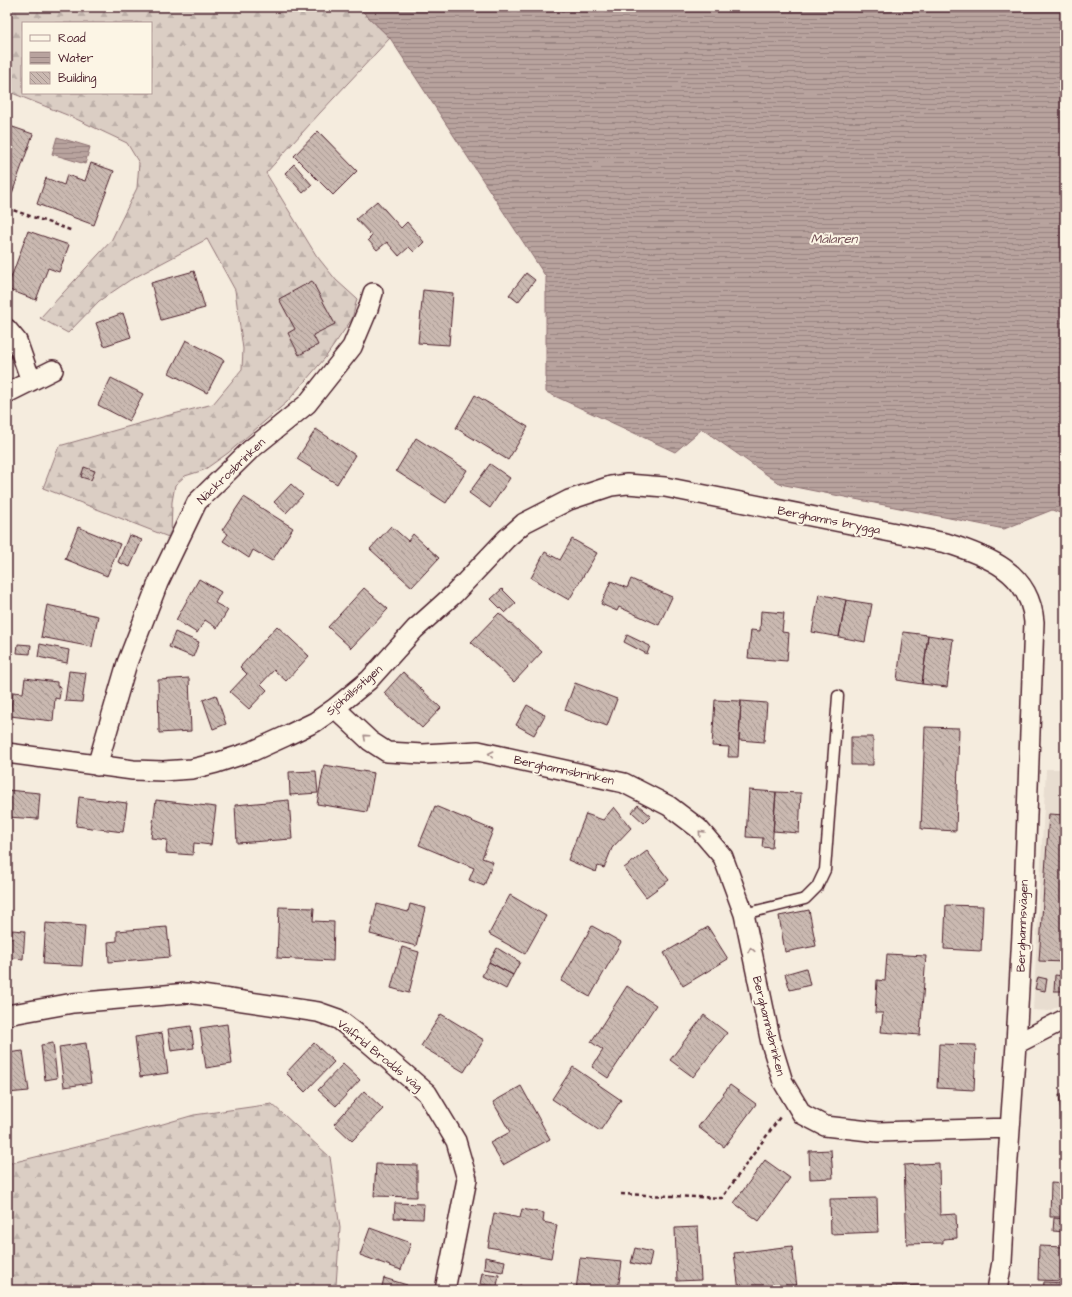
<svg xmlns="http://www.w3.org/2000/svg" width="1072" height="1297" viewBox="0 0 1072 1297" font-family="'Architects Daughter',sans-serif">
	<defs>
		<pattern id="forest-firs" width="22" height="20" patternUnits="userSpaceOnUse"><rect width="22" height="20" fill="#dbcec4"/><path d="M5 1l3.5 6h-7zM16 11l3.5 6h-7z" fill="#bdb0a9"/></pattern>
		<pattern id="water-rules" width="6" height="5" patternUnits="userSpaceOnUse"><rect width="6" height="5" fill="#b8a39e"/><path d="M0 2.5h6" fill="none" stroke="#988481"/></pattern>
		<pattern id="building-back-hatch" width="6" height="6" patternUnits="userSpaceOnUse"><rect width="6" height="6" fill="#cab9b1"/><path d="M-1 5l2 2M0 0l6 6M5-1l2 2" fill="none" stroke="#a69690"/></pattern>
	</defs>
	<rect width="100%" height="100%" fill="#f5ecde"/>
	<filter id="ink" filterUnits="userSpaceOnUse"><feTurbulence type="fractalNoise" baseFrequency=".025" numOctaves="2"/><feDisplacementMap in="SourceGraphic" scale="8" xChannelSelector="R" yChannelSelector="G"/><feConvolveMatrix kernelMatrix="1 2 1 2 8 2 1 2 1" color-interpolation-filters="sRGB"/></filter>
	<g filter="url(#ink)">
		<path fill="#e8ddd0" d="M1046,769H1065V1003L1049,1011L1033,1010Z"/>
		<path fill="url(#forest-firs)" stroke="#927678" fill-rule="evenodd" d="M7,7H358L390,38L319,114L266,173L316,255L336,280L357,299L352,319L325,358L287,402L228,453L204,470L185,476L175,485L172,502L171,538L43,488L59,446L166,416L213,404L242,369L243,349L235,290L207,239L130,280L99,301L68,333L40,318L111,241L137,188L139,163L127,143L72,117L7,91ZM23,23H151V93H23Z
			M272,1104L330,1157L340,1228L336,1285L334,1290H7V1162L11,1163L121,1136L194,1115Z"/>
		<path fill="url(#water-rules)" stroke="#8c6e70" d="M358,7H1065V515L1052,510L1004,529L780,484L702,429L675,452L546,392V277L390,38Z
			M57,137L90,147L85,164L52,154Z"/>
		<path fill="url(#building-back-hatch)" stroke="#4a1f2b" d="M7,125L33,134L9,202L7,201Z
			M318,131L357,171L333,195L294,156Z
			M91,163L114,171L94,225L37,204L46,178L64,185L67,175L85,181Z
			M294,164L312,185L303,193L285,173Z
			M377,201L401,228L407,222L424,242L414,252L409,247L399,256L387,242L377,250L368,240L372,236L356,219Z
			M28,231L69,245L59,272L48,268L36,300L7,289Z
			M194,271L205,308L161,320L151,283Z
			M526,273L535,280L518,302L509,295Z
			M312,281L335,324L313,335L318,345L299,355L288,333L295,329L279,299Z
			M423,290L453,293L449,345L418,343Z
			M123,313L131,337L104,346L96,323Z
			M186,340L224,360L207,393L169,373Z
			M111,378L143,394L129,421L98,405Z
			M475,395L528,427L508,460L456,428Z
			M316,429L355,455L337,484L297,459Z
			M416,438L467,470L446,503L396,471Z
			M490,464L510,478L490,508L469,493Z
			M84,467L95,471L91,480L81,477Z
			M291,484L303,495L286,513L274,502Z
			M244,497L293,528L272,561L253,550L249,558L223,541L228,534L222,530Z
			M391,526L408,541L413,534L439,558L412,587L370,549Z
			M78,527L120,544L107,576L65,559Z
			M129,535L142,540L130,567L118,562Z
			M572,539L597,553L569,600L531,578L545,552L560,560Z
			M199,579L221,592L215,603L228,610L217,628L205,620L197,633L176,620Z
			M631,579L672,597L659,625L619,607L617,611L601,604L611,581L627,588Z
			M364,588L388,609L351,648L328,627Z
			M502,589L516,603L505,613L491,599Z
			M819,594L846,600L839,637L812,632Z
			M846,600L872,604L865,642L839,637Z
			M47,605L98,616L92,647L41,637Z
			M761,611L784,613L782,632L789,633L787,661L748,658L751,630L760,631Z
			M499,613L542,652L514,682L471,642Z
			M277,626L309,656L286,681L274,670L261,684L267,690L249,709L230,692L247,674L240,667Z
			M175,632L199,642L193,657L169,647Z
			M903,632L928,635L922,684L897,680Z
			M627,635L650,646L647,654L624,642Z
			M928,635L953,639L947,687L922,684Z
			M18,644L31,645L30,654L17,653Z
			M40,644L69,650L67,663L38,657Z
			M69,671L86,673L82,702L65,701Z
			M403,672L441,708L422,728L384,693Z
			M25,678L57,682V686L61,687L59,699L55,698L53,721L10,716L13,692L23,693Z
			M189,678L191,731L159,733L158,680Z
			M575,683L617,699L607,726L565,710Z
			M216,695L226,724L213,729L203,700Z
			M715,700L741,701L738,757H728L729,747L712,746Z
			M741,701L767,703L764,742L739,740Z
			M527,705L545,715L534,735L516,725Z
			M925,727L959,728L956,831L921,829Z
			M851,737H873V765H851Z
			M324,765L374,773L367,812L317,804Z
			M316,771L318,793L290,795L289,772Z
			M7,790L40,793L38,819L7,817Z
			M749,790L776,792L772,848L762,847L763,838L746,837Z
			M776,792L801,793L799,833L773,831Z
			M79,797L127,803L123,832L76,826Z
			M156,800L216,807L211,845L194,843L193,855L166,853L167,840L151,838Z
			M289,800L292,839L237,843L235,805Z
			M638,805L651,816L644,823L632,812Z
			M435,806L493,830L482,858L493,862L484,886L469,880L474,868L419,845Z
			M614,807L631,828L612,848L604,868L598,866L596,872L568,860L586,814L603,820Z
			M1049,814L1065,815V962L1039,961Z
			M647,851L669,880L646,897L624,868Z
			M510,895L546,916L525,954L489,934Z
			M377,904L408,912L410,904L425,908L416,946L370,934Z
			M946,905L983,906L981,951L944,949Z
			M279,907L314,908L313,921L334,922L333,961L277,958Z
			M809,910L816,946L785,952L779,916Z
			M46,923L85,926L82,966L43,964Z
			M592,926L621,942L590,997L561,981Z
			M167,927L170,957L109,962L108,942L117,941V931Z
			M708,927L728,959L683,986L664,953Z
			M12,930L25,931L23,959L11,958L10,978H7V938L12,939Z
			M402,947L419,952L409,993L391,988Z
			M497,948L520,962L513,975L489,962Z
			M887,954L926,956L920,1035L881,1032L883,1013H875L877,980L885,981Z
			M489,962L513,975L506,989L482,976Z
			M806,968L810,985L790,990L785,974Z
			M1055,975L1063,976L1062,991H1054Z
			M1038,977L1047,979L1045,991L1035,989Z
			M627,986L656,1005L608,1078L592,1067L603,1050L591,1042Z
			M441,1014L484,1040L464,1072L421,1046Z
			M704,1015L727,1033L693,1077L670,1060Z
			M227,1024L232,1064L206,1068L200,1028Z
			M191,1026L194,1048L171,1051L168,1029Z
			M162,1033L168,1073L140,1077L135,1037Z
			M53,1043L57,1078L45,1080L41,1045Z
			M86,1043L91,1083L64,1087L59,1047Z
			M314,1043L334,1062L305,1092L286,1073Z
			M939,1044L976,1045L974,1090L937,1088Z
			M23,1051L29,1091L7,1093V1053Z
			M343,1064L360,1080L336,1106L318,1090Z
			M573,1067L621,1100L600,1131L552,1099Z
			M730,1085L756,1104L724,1147L698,1127Z
			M521,1086L550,1139L503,1165L490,1143L510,1132L493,1102Z
			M364,1091L383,1109L352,1141L334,1124Z
			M1059,1095H1065V1145Z
			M831,1150L833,1178L810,1179L809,1151Z
			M765,1160L790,1178L759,1221L734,1203Z
			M939,1163L940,1215L956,1214L957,1238L943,1239V1243L907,1244L904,1165Z
			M376,1164L417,1165V1197L374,1196Z
			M1051,1183L1065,1184V1217H1050Z
			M877,1198L878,1232L831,1234L830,1199Z
			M395,1203L424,1204L423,1219L394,1218Z
			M522,1209L544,1213L543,1222L557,1225L551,1258L488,1247L494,1213L520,1218Z
			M1054,1218L1065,1219V1232L1053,1231Z
			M698,1227L701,1280L677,1281L675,1228Z
			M370,1228L411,1243L401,1270L360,1255Z
			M792,1246L797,1287L775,1290H739L734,1253Z
			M1039,1246L1065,1247V1281L1038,1280Z
			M635,1248L652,1252L649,1267L631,1263Z
			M485,1257L505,1261L503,1272L484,1269Z
			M580,1258L622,1262L618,1290H576Z
			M482,1273L499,1275L497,1286L480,1284Z
			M384,1278L407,1285L406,1290H381Z
			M1044,1282L1065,1283V1290H1043Z
			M521,1285L522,1290H496Z
			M925,1285V1290H880V1286Z"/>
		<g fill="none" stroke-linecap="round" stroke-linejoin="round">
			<g stroke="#4a1f2b" stroke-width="13">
				<path id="service" d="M744,914L805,899L817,887L825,870L838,696"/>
			</g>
			<g stroke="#4a1f2b" stroke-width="22">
				<path id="minor" d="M7,329L17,341L31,381
					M7,393L53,370
					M335,708L370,741L387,752L423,754L478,751L624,783L669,806L698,828L723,857L744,914L771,1043L783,1082L802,1114L825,1126L878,1132L1010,1128
					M7,753L133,770L163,771L192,769L216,763L253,751L286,736L315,722L335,708L369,680L415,629L454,594L506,539L524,523L569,500L611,486L627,484L665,487L946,543C988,556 1030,572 1034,622L1024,897L1016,1044L1007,1173L1002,1262L997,1290
					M97,766L127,663L158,583L197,502L250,450L307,404L352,347L368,309L373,293
					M7,1015L73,1003L188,993L318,1012L338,1019L369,1043L427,1093L456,1141L467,1179L445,1290
					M1016,1044L1065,1019"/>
			</g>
			<path stroke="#4a1f2b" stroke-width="2.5" stroke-dasharray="4 3" stroke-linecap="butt" d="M7,208L73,231
				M621,1194L722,1198L780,1117"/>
			<use href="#service" stroke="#fcf5e5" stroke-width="10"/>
			<use href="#minor" stroke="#fcf5e5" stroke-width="19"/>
		</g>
		<defs><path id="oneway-chevron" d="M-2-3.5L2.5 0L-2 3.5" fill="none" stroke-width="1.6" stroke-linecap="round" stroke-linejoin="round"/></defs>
		<g stroke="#a38a88">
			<use href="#oneway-chevron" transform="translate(366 737) rotate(-138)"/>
			<use href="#oneway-chevron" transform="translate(491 754) rotate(-168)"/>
			<use href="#oneway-chevron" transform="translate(701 833) rotate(-133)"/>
			<use href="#oneway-chevron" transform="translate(751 950) rotate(-101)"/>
		</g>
	</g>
	<g text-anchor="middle" stroke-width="4" stroke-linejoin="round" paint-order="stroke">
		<g font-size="12" fill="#4a1f2b" stroke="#fcf5e5">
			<text transform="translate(231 471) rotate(-44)" y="4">Näckrosbrinken</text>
			<text transform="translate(829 520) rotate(11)" y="4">Berghamns brygga</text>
			<text transform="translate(354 690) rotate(-41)" y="4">Sjöhällsstigen</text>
			<text transform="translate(564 770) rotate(12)" y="4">Berghamnsbrinken</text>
			<text transform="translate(1022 926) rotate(-88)" y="4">Berghamnsvägen</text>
			<text transform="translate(769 1026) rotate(76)" y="4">Berghamnsbrinken</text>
			<text transform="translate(380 1055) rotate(39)" y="4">Valfrid Brodds väg</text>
		</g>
		<g font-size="13" font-style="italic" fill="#704d53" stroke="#fcf5e5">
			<text x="834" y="243">Mälaren</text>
		</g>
	</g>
	<rect width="1072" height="1297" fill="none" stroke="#fcf5e5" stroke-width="24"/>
	<rect x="12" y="12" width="1048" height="1273" fill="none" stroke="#4a1f2b" stroke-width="1.5" filter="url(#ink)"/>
	<rect x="22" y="22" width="130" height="72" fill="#fcf5e5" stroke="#b59f9b"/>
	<rect x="30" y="35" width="20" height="6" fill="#fcf5e5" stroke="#b59f9b"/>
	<text x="58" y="42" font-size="12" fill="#4a1f2b">Road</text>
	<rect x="30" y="52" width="20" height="12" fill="url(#water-rules)" stroke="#b59f9b"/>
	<text x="58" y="62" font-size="12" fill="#4a1f2b">Water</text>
	<rect x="30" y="72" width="20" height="12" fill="url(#building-back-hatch)" stroke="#b59f9b"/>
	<text x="58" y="82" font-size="12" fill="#4a1f2b">Building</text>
</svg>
